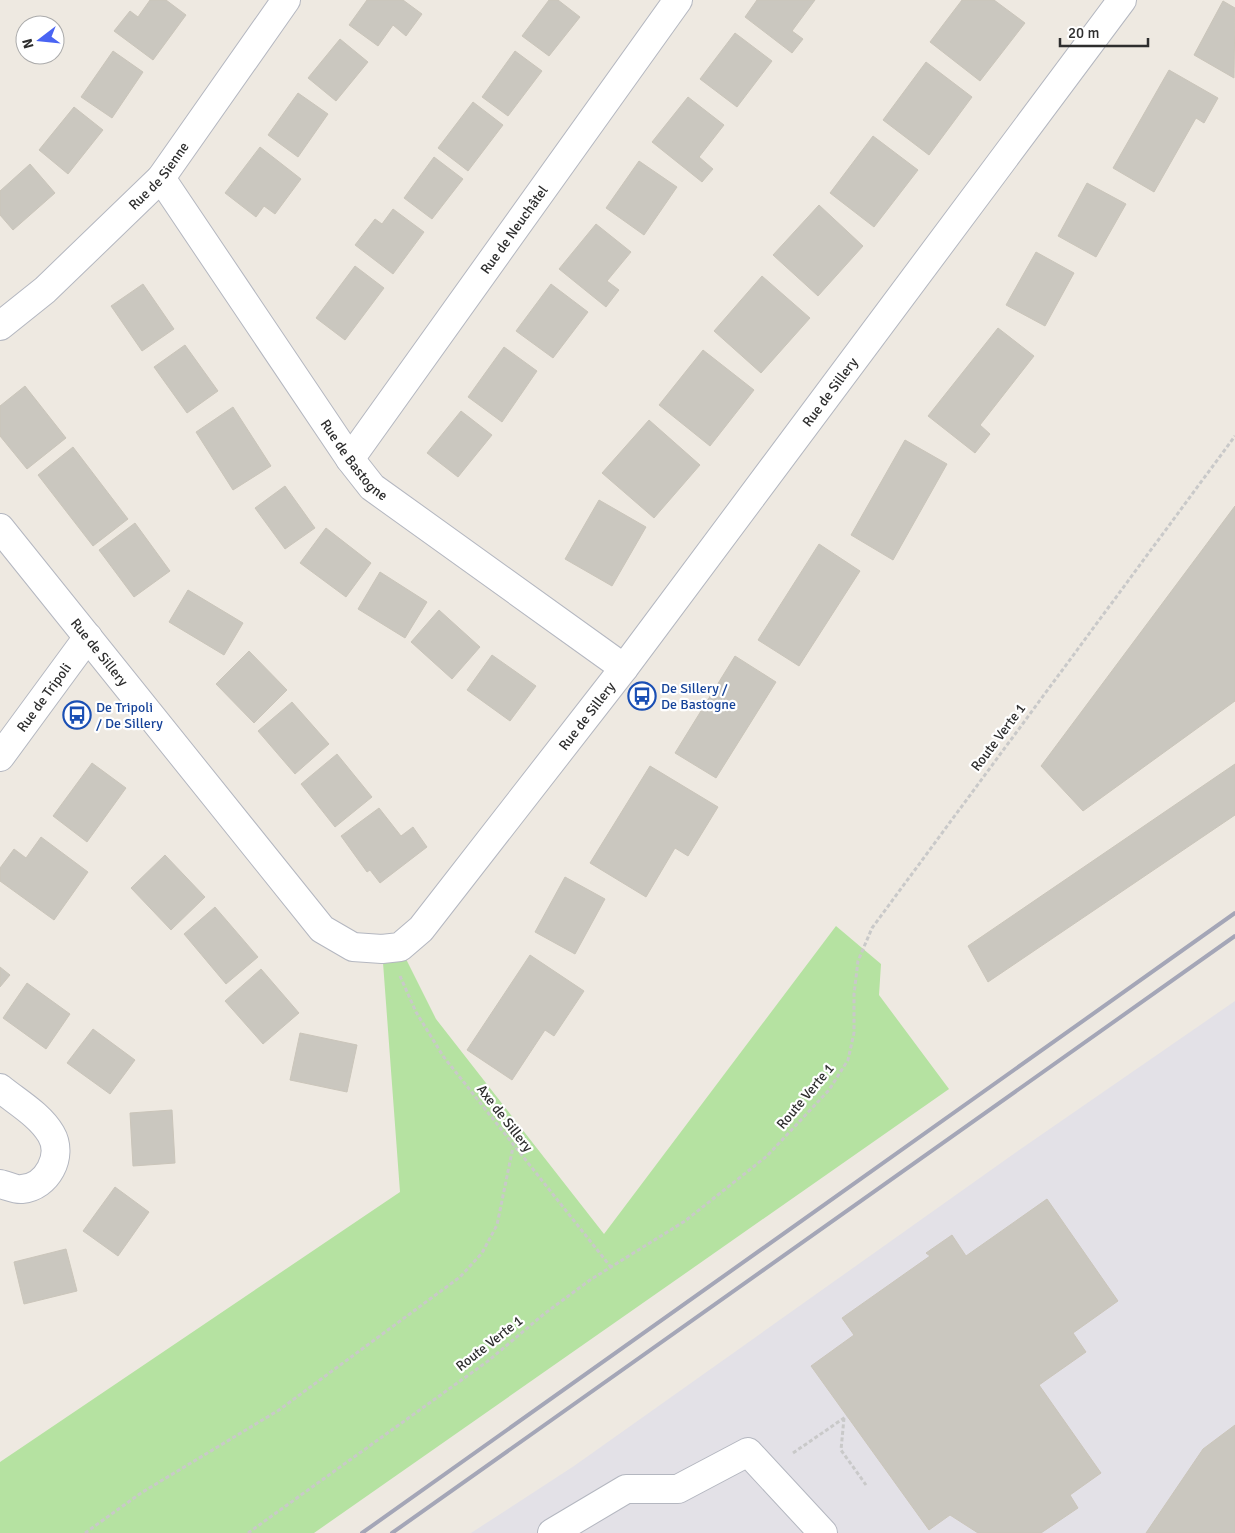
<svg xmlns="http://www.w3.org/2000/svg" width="1235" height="1533" viewBox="0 0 1235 1533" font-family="Signika,sans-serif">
	<rect width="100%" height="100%" fill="#eee9e1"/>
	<path fill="#e3e1e7" d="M1235,1001V1533H471L574,1466L1015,1153Z"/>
	<path fill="#b5e2a1" d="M836,926L881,964L879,995L949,1089L314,1533H0V1462L400,1192L382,949L400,947L436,1019L604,1234Z"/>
	<path fill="#cac7bf" stroke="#cac5ba" d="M150,0H166L186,15L153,60L114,31L130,11L138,17Z
		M367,0H403L422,14L406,36L393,25L378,46L349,25Z
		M549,0H558L580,17L549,56L522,36Z
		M757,0H815L792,31L803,39L792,53L745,17Z
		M962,0H994L1025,23L980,81L930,42Z
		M1223,1L1235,8L1234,78L1194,55Z
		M735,33L772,61L737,107L700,79Z
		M340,39L368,62L336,101L308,78Z
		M113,51L143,72L112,118L81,97Z
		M515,51L542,71L508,116L482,97Z
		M926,62L972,97L929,155L883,120Z
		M1169,70L1218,98L1204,123L1196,118L1154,192L1113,168Z
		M298,93L328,114L298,157L268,135Z
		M688,97L724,125L699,157L713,169L702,182L652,142Z
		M473,102L503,125L468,171L438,148Z
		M74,107L103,130L68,174L39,150Z
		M873,136L918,170L874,227L830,193Z
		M260,147L301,179L275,214L264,206L256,217L225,193Z
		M434,157L463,179L432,219L404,198Z
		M639,161L677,187L644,235L606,208Z
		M30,164L55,193L13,230L0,215V191Z
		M1087,183L1126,204L1096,257L1058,236Z
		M819,205L863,246L818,296L773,255Z
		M393,209L424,232L393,274L355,245L375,219L382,224Z
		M596,224L631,252L607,281L619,290L606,307L559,269Z
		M1036,252L1074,273L1045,326L1006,305Z
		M355,266L384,288L345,340L316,318Z
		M762,276L810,318L761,373L714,331Z
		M143,284L174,329L142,351L111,306Z
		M551,284L588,312L553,358L516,331Z
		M998,328L1034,356L980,425L990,434L975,453L928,416Z
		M185,345L218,391L187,413L154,367Z
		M504,347L537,371L502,422L468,397Z
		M703,350L754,390L710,446L659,405Z
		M25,386L66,438L27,469L0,436V406Z
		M233,407L271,466L233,490L196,432Z
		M461,411L492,435L458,477L427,453Z
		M649,420L700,465L654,518L602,473Z
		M905,440L947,464L893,560L851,535Z
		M73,447L128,519L93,546L38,475Z
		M285,486L315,528L285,549L255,508Z
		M599,500L646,527L612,586L565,559Z
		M1235,506V701L1083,811L1041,766Z
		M135,523L170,571L134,597L99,550Z
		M326,528L371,563L346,597L300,563Z
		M819,544L860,571L799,666L758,640Z
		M380,572L427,602L405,638L358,609Z
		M188,590L243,623L224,655L169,622Z
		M439,610L480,647L452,679L411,642Z
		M249,651L287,690L254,723L216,684Z
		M492,655L536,686L510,721L467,690Z
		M735,656L776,682L716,778L675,753Z
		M292,702L329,744L295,774L258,731Z
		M337,754L372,797L335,827L301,784Z
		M92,763L126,788L87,842L53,816Z
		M1235,764V815L988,982L968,946Z
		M650,766L718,807L688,856L675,848L646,897L590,863Z
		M379,808L401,836L413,827L427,847L380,883L370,870L367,872L341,836Z
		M41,837L88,872L54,920L0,881V868L14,849L26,858Z
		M165,855L205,897L171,930L131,888Z
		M565,877L605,899L575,954L535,932Z
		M215,907L258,957L226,984L184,934Z
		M530,955L584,991L554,1036L545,1030L512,1080L467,1050Z
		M0,967L10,975L0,987Z
		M261,969L299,1013L263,1044L225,1001Z
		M27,983L70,1014L46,1049L3,1018Z
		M93,1029L135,1060L110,1094L67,1063Z
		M300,1033L357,1045L347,1092L290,1080Z
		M172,1110L175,1163L133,1166L130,1113Z
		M115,1187L149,1212L118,1256L83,1231Z
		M1047,1199L1118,1301L1073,1333L1086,1352L1039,1385L1101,1473L1070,1495L1078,1508L1041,1533H978L950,1515L929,1530L811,1366L854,1335L842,1318L930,1256L926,1253L952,1235L966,1256Z
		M66,1249L77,1291L24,1304L14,1262Z
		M1235,1425V1533H1146L1203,1449Z"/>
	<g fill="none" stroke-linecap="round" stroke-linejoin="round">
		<g stroke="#b4b7c0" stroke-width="30">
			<g id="minor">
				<path id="s1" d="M161,178L350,459L372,487L624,668"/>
				<path id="s2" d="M0,326L45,290L161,178L286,0"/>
				<path id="s3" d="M350,459L678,0"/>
				<path id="s4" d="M0,528L322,929L353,947L382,949L400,947L421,929L624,668L1122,0"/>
				<path id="s5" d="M0,757L88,637"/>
				<path d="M0,1088C17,1102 40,1115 51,1134C64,1156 47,1187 22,1189C16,1190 6,1185 0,1184"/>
				<path d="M552,1533L626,1489H678L748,1452L823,1533"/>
			</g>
		</g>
		<path stroke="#c9c9c9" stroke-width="3" stroke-dasharray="4 2.5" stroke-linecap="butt" d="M400,976L416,1012L443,1056L610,1266
			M844,1418L841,1450L866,1485
			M793,1453L847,1416
			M85,1533L141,1493L279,1410L460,1277L482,1253L497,1225L513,1147
			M248,1533L488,1361L544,1314L590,1280L685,1221L767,1156L829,1090L848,1060L854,1033V994L858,961L872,928L1235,436"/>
		<use href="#minor" stroke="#fff" stroke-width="28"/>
		<path stroke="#a4a6b7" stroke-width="4" d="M362,1533L1235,913
			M392,1533L1235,936"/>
	</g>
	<defs>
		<g id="bus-ring" transform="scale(1.4375)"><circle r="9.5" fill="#fff" stroke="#1a4fb4" stroke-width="1.5"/><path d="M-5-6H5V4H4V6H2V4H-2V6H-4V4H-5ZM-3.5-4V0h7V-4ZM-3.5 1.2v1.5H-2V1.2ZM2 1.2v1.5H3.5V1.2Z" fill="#1a4fb4"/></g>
	</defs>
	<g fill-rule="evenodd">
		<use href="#bus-ring" x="642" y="696"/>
		<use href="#bus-ring" x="77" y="715"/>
	</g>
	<g text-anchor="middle" stroke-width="4.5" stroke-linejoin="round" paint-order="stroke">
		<g font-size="14" fill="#2e2e2e" stroke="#fff">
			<text dy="5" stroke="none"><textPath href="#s2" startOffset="219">Rue de Sienne</textPath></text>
			<text dy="5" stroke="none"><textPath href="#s3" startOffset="282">Rue de Neuchâtel</textPath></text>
			<text dy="5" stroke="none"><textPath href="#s4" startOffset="1300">Rue de Sillery</textPath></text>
			<text dy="5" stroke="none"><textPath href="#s1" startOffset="342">Rue de Bastogne</textPath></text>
			<text dy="5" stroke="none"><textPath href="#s4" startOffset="159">Rue de Sillery</textPath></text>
			<text dy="5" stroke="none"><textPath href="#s5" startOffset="74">Rue de Tripoli</textPath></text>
			<text dy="5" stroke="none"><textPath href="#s4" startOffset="895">Rue de Sillery</textPath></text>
			<text transform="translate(998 737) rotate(-53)" y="5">Route Verte 1</text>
			<text transform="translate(805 1096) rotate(-50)" y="5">Route Verte 1</text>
			<text transform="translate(505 1118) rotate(52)" y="5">Axe de Sillery</text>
			<text transform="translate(489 1343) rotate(-38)" y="5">Route Verte 1</text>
		</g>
		<g font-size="14" fill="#164399" stroke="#fff" text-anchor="start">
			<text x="661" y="693">De Sillery /<tspan x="661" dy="16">De Bastogne</tspan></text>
			<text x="96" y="712">De Tripoli<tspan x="96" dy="16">/ De Sillery</tspan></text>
		</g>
	</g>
	<g transform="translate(40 40) rotate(254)"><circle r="24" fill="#ffffff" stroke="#ababab"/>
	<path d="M0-4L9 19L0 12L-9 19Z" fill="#4964f3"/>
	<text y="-8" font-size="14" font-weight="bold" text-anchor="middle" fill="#2e2e2e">N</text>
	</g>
	<path d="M1060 38v8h88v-8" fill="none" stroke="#2e2e2e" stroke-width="2.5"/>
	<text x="1068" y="38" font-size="15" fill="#2e2e2e" stroke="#ffffff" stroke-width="4" paint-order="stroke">20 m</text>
</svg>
